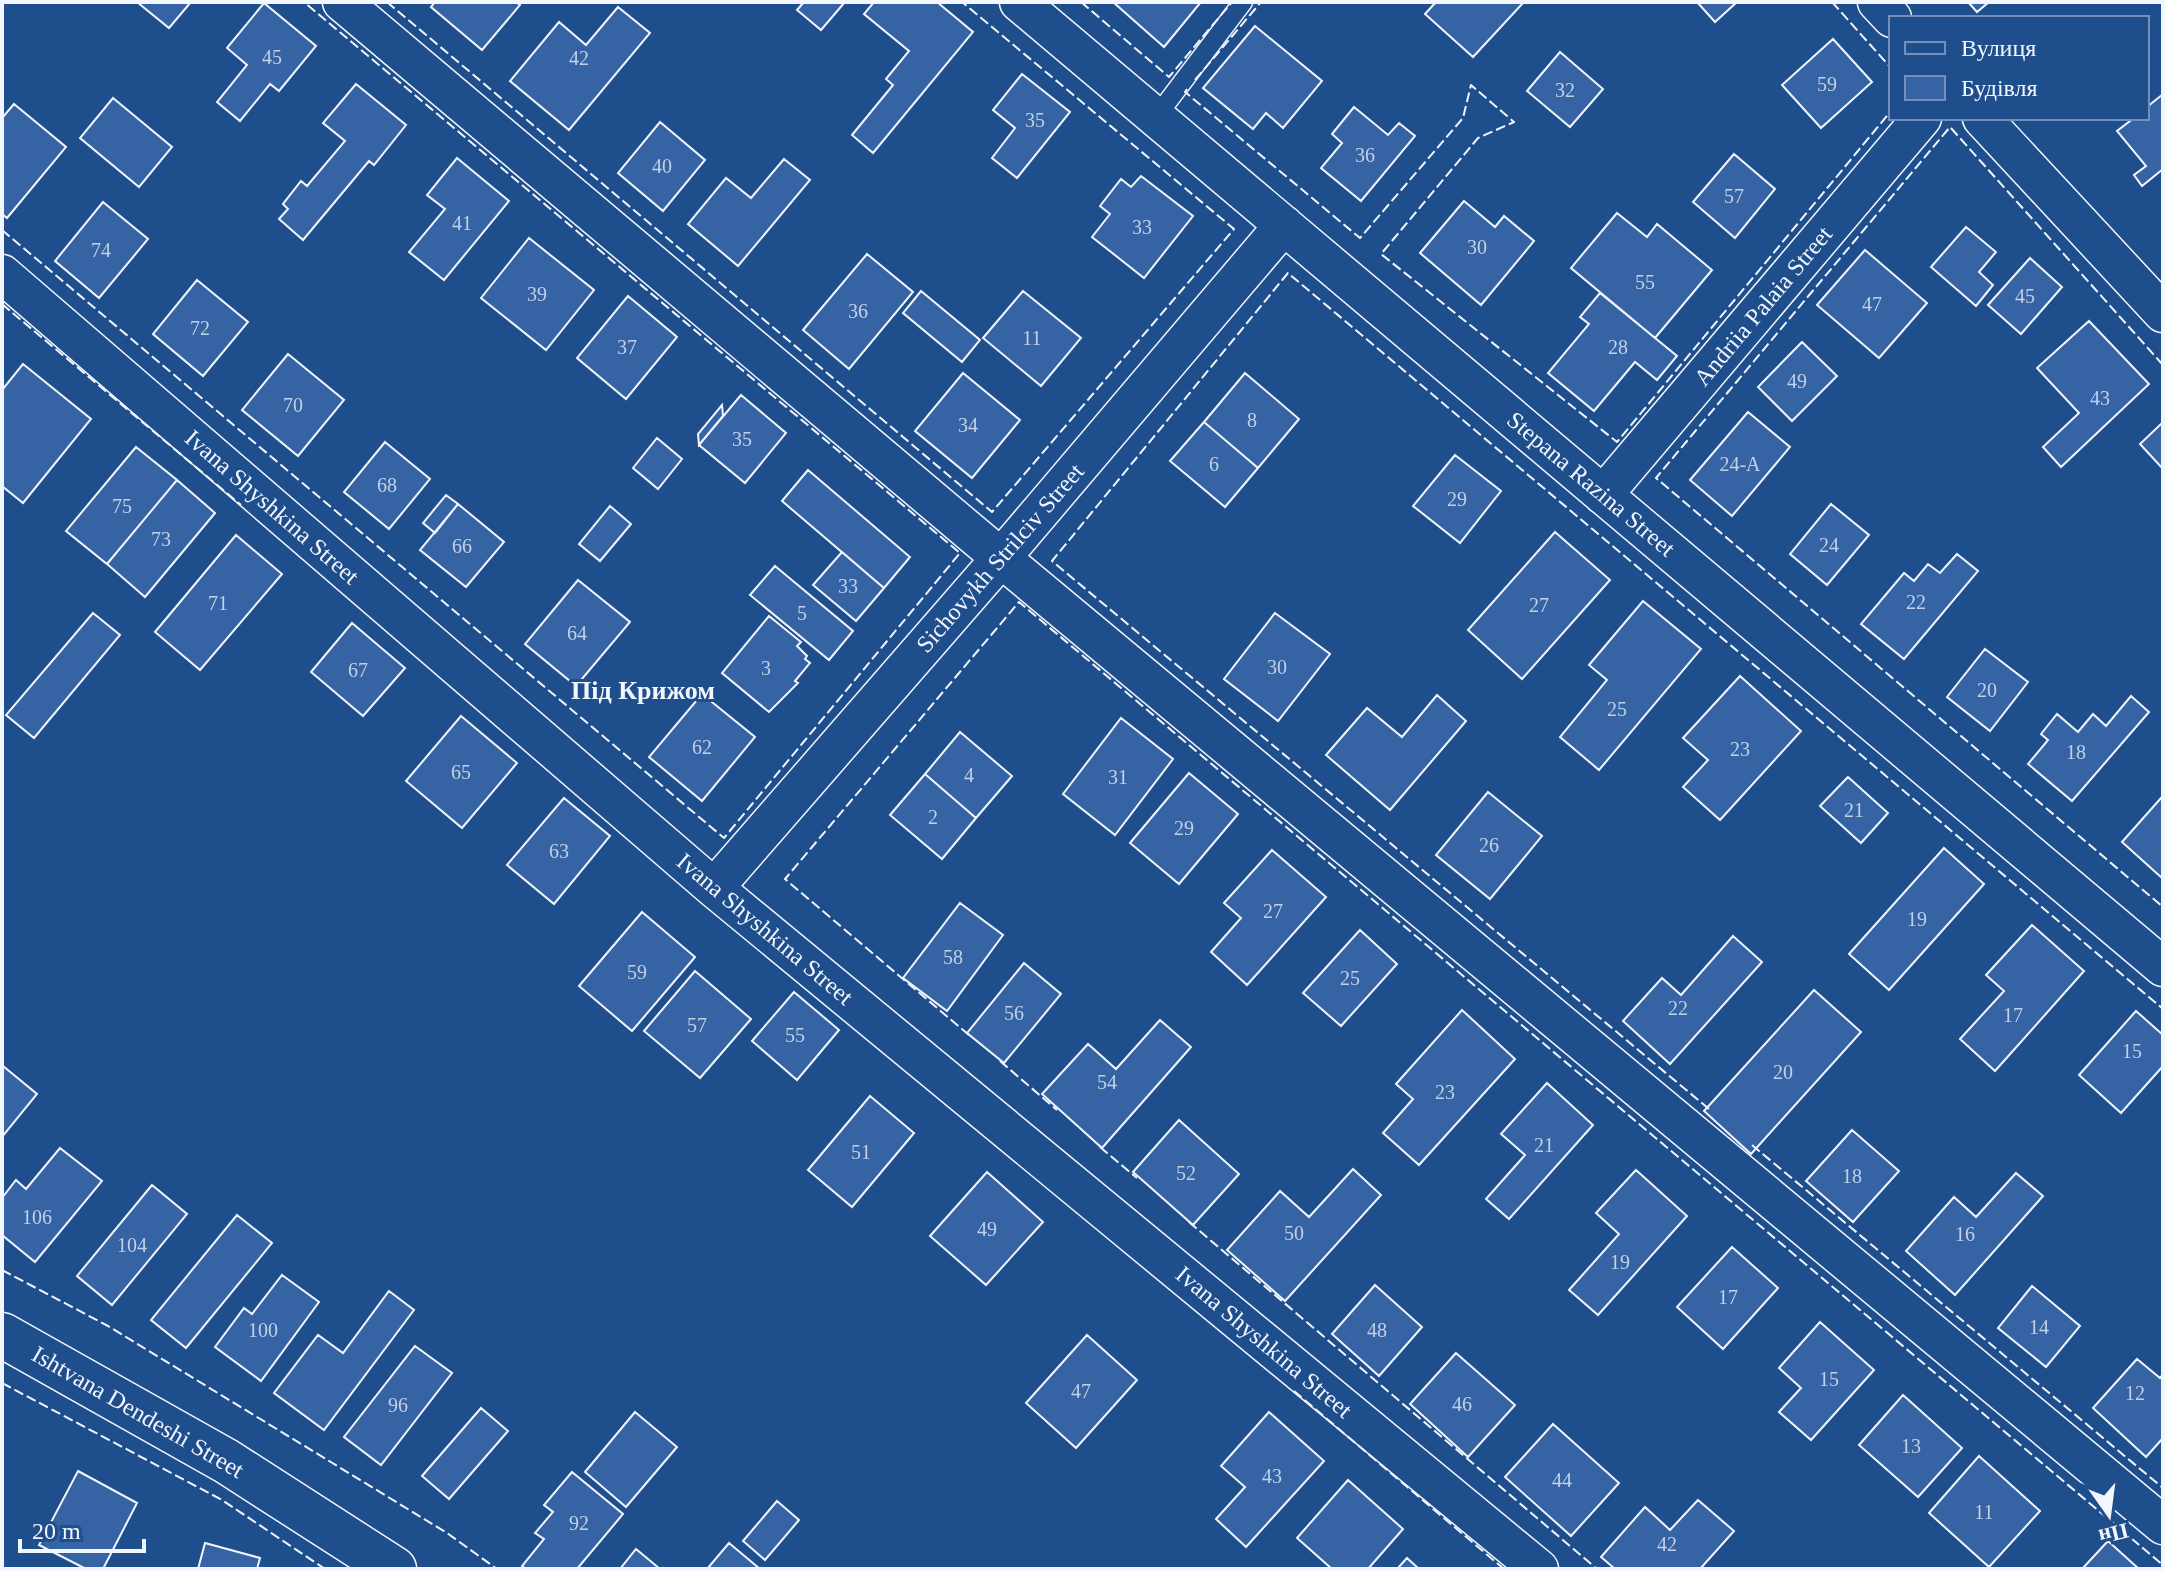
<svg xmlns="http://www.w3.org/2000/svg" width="2165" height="1571" viewBox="0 0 2165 1571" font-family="Georgia,serif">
	<rect width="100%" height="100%" fill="#1f4e8c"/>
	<path fill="#3563a3" stroke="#f2f6ff" stroke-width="2" d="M137,2H191L169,28Z
		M435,2H516L520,5L482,50L431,7Z
		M804,2H845L821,30L797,10Z
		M874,2H937L973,32L873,153L852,135L893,85L886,79L909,51L864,14Z
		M1113,2H1201L1164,47Z
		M1436,2H1524L1473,57L1425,14Z
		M1697,2H1737L1715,22Z
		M1968,2H1989L1977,12Z
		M264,3L316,46L279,91L270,84L240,121L217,102L247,65L227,48Z
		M618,7L650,33L569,130L510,81L559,22L586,45Z
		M1255,26L1322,81L1283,128L1266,113L1253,129L1203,88Z
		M1833,39L1872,82L1821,128L1782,85Z
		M1560,52L1603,89L1570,127L1527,91Z
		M1022,74L1070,112L1017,178L992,158L1015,128L993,110Z
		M356,84L406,125L374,165L369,161L303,240L279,219L288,209L283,204L301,181L307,186L345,141L323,123Z
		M2163,94V169L2142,186L2134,175L2146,166L2117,131L2134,118H2147V107Z
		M113,98L172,147L139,187L80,138Z
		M14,104L66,147L7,218L2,214V118Z
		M1354,107L1388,135L1399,123L1415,136L1361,201L1321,168L1342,143L1332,134Z
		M660,122L705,160L663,211L618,173Z
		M1734,154L1775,189L1735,238L1693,202Z
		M457,158L509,201L444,280L409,252L445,209L427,195Z
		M784,159L810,180L738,266L688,224L726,178L751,198Z
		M1141,176L1193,216L1144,278L1092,237L1110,214L1100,206L1121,179L1131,187Z
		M1464,201L1495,227L1504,216L1534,241L1481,305L1420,253Z
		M103,202L148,239L99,298L55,261Z
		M1617,213L1647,237L1657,224L1712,270L1655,338L1571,268Z
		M1966,227L1996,252L1979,272L1993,285L1976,306L1931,267Z
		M529,238L594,290L546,350L481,298Z
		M1865,250L1927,303L1879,358L1817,305Z
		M867,254L913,292L849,369L803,330Z
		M2030,258L2062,287L2021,334L1988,305Z
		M197,280L248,322L203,376L153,334Z
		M921,291L980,340L962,362L903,313Z
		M1023,291L1081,338L1041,386L983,338Z
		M1600,293L1677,356L1657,380L1635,362L1594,411L1548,373L1589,324L1580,317Z
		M628,296L677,337L626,399L577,358Z
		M2089,321L2149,384L2061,467L2043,447L2079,413L2037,368Z
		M1802,342L1837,376L1792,421L1758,387Z
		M288,354L344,400L298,456L242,410Z
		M23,364L91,419L23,503L2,486V390Z
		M963,373L1020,420L972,478L915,431Z
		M1245,373L1299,419L1258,468L1204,422Z
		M741,395L786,433L745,483L699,445Z
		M722,405L723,416L699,445L698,434Z
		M1748,412L1790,447L1732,516L1690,480Z
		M1204,422L1258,468L1225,507L1170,461Z
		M2163,422V469L2140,444Z
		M657,438L682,459L658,489L633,468Z
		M385,442L430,479L389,529L344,492Z
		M136,447L177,480L107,564L66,531Z
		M1455,455L1501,491L1460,543L1413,506Z
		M808,470L910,557L884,588L782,501Z
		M177,480L215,513L145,597L107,564Z
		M446,495L458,504L435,533L423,523Z
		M458,504L504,542L466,587L420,550Z
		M1831,504L1869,535L1827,585L1790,554Z
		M610,506L631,524L600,561L579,544Z
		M1555,532L1610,580L1522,679L1468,630Z
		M236,535L282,574L200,670L155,632Z
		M842,552L884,588L856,621L813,585Z
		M1957,554L1978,571L1904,659L1861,624L1904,573L1914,581L1928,564L1940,573Z
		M775,566L853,631L829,660L750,595Z
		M578,580L630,622L576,686L525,644Z
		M1643,601L1701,649L1599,770L1560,737L1607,680L1589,665Z
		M93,613L120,635L34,738L6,715Z
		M1275,613L1330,654L1278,721L1224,679Z
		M769,616L801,642L797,646L807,656L805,659L810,663L795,681L798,683L769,712L722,673Z
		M352,623L405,668L363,716L311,672Z
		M1985,649L2028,682L1990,731L1947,697Z
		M1740,676L1801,731L1720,820L1683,787L1708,760L1683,738Z
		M702,694L755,737L702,801L649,757Z
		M1437,695L1466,721L1390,810L1326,755L1367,708L1402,737Z
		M2131,696L2149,712L2072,801L2028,764L2048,740L2041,734L2057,714L2078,732L2093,714L2106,726Z
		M461,716L517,763L462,828L406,781Z
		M1121,718L1173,759L1115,835L1063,794Z
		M960,732L1012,776L976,818L925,774Z
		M1189,773L1238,814L1179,884L1130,843Z
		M925,774L976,818L942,859L890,815Z
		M1848,777L1888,813L1861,843L1820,806Z
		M1488,792L1542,836L1490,899L1436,855Z
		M564,798L610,836L554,904L507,865Z
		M2161,798L2163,800L2162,878L2122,842Z
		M1944,848L1984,884L1889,990L1849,954Z
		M1272,850L1326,897L1247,985L1211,952L1241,918L1224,903Z
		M960,903L1003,935L947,1011L903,978Z
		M642,912L695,957L632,1031L579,986Z
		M2032,925L2084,971L1995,1071L1960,1039L2004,991L1986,975Z
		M1360,930L1397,964L1341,1026L1303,993Z
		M1733,936L1762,962L1670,1064L1623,1021L1662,978L1681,995Z
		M1024,963L1061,994L1004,1063L967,1033Z
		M695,971L751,1019L700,1078L644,1031Z
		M1814,990L1861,1032L1751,1154L1704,1111Z
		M794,992L839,1030L797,1080L752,1041Z
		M1462,1010L1515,1059L1419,1165L1383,1133L1413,1099L1396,1084Z
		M2136,1011L2163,1035V1066L2121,1113L2079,1075Z
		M1160,1020L1191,1047L1102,1148L1042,1094L1088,1044L1116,1069Z
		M3,1066L37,1094L2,1137V1068Z
		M1547,1083L1593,1125L1509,1219L1486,1199L1525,1155L1501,1134Z
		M870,1096L914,1133L852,1207L808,1170Z
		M1179,1120L1239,1174L1193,1225L1133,1172Z
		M1852,1130L1899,1171L1853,1222L1806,1181Z
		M60,1148L102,1181L35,1262L2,1235V1198L16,1180L26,1189Z
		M1353,1169L1381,1195L1285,1301L1227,1250L1280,1191L1309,1217Z
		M1636,1170L1687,1216L1598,1315L1569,1290L1619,1234L1596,1213Z
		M987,1172L1043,1222L986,1285L930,1236Z
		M2016,1173L2043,1196L1955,1295L1906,1251L1954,1197L1976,1217Z
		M152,1185L187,1214L112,1305L77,1276Z
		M237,1215L272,1243L186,1348L151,1320Z
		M1732,1247L1778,1288L1723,1349L1677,1307Z
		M282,1275L319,1302L261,1381L215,1347L244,1308L252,1314Z
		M1375,1285L1422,1327L1379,1376L1332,1334Z
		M2032,1286L2080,1326L2046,1367L1998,1328Z
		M389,1291L414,1310L324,1430L274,1393L318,1335L343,1353Z
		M1820,1322L1874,1370L1811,1440L1779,1412L1801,1388L1779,1368Z
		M1087,1335L1137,1380L1076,1448L1026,1403Z
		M415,1346L452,1373L381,1465L344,1437Z
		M1456,1353L1515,1405L1468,1457L1410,1404Z
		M2137,1359L2160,1378L2163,1374V1438L2146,1457L2093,1408Z
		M1903,1395L1962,1448L1918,1497L1859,1445Z
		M481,1408L508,1431L449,1499L422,1476Z
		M635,1412L677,1447L626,1507L585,1472Z
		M1269,1412L1324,1461L1246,1547L1216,1519L1245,1487L1221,1466Z
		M1553,1424L1619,1483L1571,1536L1505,1477Z
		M1979,1456L2040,1511L1989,1567L1929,1513Z
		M78,1471L137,1503L103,1569H86L39,1545Z
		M572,1472L623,1514L577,1569H526L522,1566L544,1539L535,1533L553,1512L544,1505Z
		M1348,1480L1403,1529L1368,1569H1332L1297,1538Z
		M1698,1500L1734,1531L1700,1569H1615L1601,1557L1645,1507L1670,1530Z
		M777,1501L799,1520L765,1560L743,1541Z
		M2108,1541L2139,1569H2082Z
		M205,1543L260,1558L257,1569H198Z
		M729,1543L760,1569H707Z
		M636,1549L660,1569H620Z
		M1407,1558L1419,1569H1397Z"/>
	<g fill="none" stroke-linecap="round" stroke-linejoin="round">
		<g stroke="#f2f6ff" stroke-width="21">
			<path id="service" d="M1156,117L1243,2"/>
		</g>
		<g stroke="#f2f6ff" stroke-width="41">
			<path id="minor" d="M342,2L1001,558L2163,1525
				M1019,2L2163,967
				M1877,2L1892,18
				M1982,118L2163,313
				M2,274L714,888L1539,1569
				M1603,495L1922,118
				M714,888L1001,558L1284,225"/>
		</g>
		<g stroke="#f2f6ff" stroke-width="47">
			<path id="tertiary" d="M2,1335L226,1461L394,1569"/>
		</g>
		<use href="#service" stroke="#1f4e8c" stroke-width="18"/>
		<use href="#minor" stroke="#1f4e8c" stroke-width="38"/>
		<use href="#tertiary" stroke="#1f4e8c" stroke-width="44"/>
		<path stroke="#f2f6ff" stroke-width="2" stroke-dasharray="10 4" stroke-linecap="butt" d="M387,2L992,512L1234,229L962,2
			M1081,2L1169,77L1232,2
			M1832,2L1891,68
			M1195,80L1261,2
			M1187,89L1185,92L1360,238L1463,118L1471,85L1514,122L1478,138L1381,254L1617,442L1891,111
			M2,230L724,838L960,553L304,2
			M2,304L241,505
			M2163,365L1950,127L1656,478L2163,907
			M969,1035L785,879L1019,602L2163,1565
			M1000,1061L1057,1110
			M1709,1109L1052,561L1288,273L2163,1009
			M1752,1145L2163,1488
			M1100,1147L1137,1178
			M1189,1222L1597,1569
			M2,1270L108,1326L447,1533L497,1569
			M2,1383L222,1500L325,1569
			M1294,1391L1504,1569"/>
	</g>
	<g text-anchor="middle" stroke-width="6" stroke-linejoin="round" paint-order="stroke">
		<g font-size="20" fill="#c3d1e8">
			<text x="272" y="64">45</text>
			<text x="579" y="65">42</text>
			<text x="1827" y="91">59</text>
			<text x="1565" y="97">32</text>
			<text x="1035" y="127">35</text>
			<text x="1365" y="162">36</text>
			<text x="662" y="173">40</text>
			<text x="1734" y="203">57</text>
			<text x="462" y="230">41</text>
			<text x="1142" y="234">33</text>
			<text x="1477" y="254">30</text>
			<text x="101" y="257">74</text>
			<text x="1645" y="289">55</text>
			<text x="537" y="301">39</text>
			<text x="2025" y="303">45</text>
			<text x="1872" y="311">47</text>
			<text x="858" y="318">36</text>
			<text x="200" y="335">72</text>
			<text x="1032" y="345">11</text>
			<text x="627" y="354">37</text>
			<text x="1618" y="354">28</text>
			<text x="1797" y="388">49</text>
			<text x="2100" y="405">43</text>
			<text x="293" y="412">70</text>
			<text x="1252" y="427">8</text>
			<text x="968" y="432">34</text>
			<text x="742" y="446">35</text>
			<text x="1214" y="471">6</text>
			<text x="1740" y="471">24-А</text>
			<text x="387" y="492">68</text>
			<text x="1457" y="506">29</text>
			<text x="122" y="513">75</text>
			<text x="161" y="546">73</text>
			<text x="1829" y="552">24</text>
			<text x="462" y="553">66</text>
			<text x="848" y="593">33</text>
			<text x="1916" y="609">22</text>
			<text x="218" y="610">71</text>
			<text x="1539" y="612">27</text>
			<text x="802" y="620">5</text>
			<text x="577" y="640">64</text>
			<text x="1277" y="674">30</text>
			<text x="766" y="675">3</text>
			<text x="358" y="677">67</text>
			<text x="1987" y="697">20</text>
			<text x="1617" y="716">25</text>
			<text x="702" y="754">62</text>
			<text x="1740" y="756">23</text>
			<text x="2076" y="759">18</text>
			<text x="461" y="779">65</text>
			<text x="969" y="782">4</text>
			<text x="1118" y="784">31</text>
			<text x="1854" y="817">21</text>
			<text x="933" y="824">2</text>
			<text x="1184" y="835">29</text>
			<text x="1489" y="852">26</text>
			<text x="559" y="858">63</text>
			<text x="1273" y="918">27</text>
			<text x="1917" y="926">19</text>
			<text x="953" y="964">58</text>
			<text x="637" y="979">59</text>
			<text x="1350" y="985">25</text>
			<text x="1678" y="1015">22</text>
			<text x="1014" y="1020">56</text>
			<text x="2013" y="1022">17</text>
			<text x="697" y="1032">57</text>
			<text x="795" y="1042">55</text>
			<text x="2132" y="1058">15</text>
			<text x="1783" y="1079">20</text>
			<text x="1107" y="1089">54</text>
			<text x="1445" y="1099">23</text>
			<text x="1544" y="1152">21</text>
			<text x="861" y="1159">51</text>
			<text x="1186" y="1180">52</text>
			<text x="1852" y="1183">18</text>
			<text x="37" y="1224">106</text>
			<text x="987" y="1236">49</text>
			<text x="1294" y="1240">50</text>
			<text x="1965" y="1241">16</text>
			<text x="132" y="1252">104</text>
			<text x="1620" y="1269">19</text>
			<text x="1728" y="1304">17</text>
			<text x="2039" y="1334">14</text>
			<text x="263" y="1337">100</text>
			<text x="1377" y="1337">48</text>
			<text x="1829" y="1386">15</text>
			<text x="1081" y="1398">47</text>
			<text x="2135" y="1400">12</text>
			<text x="1462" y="1411">46</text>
			<text x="398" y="1412">96</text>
			<text x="1911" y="1453">13</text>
			<text x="1272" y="1483">43</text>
			<text x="1562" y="1487">44</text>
			<text x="1984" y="1519">11</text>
			<text x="579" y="1530">92</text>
			<text x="1667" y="1551">42</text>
		</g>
		<g font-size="24" fill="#f2f6ff" stroke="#1f4e8c">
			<text transform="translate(1763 306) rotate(-50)" y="8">Andriia Palaia Street</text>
			<text transform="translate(1591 484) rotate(40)" y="8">Stepana Razina Street</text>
			<text transform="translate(272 507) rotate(41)" y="8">Ivana Shyshkina Street</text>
			<text transform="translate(1000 558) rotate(-49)" y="8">Sichovykh Strilciv Street</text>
			<text transform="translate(765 929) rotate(40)" y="8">Ivana Shyshkina Street</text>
			<text transform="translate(1264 1342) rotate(40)" y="8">Ivana Shyshkina Street</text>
			<text transform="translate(138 1412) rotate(30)" y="8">Ishtvana Dendeshi Street</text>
		</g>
		<g font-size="26" font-weight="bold" fill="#f2f6ff" stroke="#1f4e8c">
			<text x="643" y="699">Під Крижом</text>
		</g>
	</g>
	<rect width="2165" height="1571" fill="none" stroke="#f2f6ff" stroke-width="8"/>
	<rect x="1889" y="16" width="260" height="104" fill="#1f4e8c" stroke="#7391ba" stroke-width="2"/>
	<rect x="1905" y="42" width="40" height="12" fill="#1f4e8c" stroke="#7391ba" stroke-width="2"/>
	<text x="1961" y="56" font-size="24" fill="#f2f6ff">Вулиця</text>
	<rect x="1905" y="76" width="40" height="24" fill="#3563a3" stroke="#7391ba" stroke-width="2"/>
	<text x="1961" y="96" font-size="24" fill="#f2f6ff">Будівля</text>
	<g transform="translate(2109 1515) rotate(166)" stroke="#1f4e8c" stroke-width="6" paint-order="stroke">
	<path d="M0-6L14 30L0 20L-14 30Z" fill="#f2f6ff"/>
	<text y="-12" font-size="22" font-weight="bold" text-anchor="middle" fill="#f2f6ff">Пн</text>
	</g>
	<path d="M20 1539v12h124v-12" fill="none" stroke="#f2f6ff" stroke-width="4"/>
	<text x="32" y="1539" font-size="24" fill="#f2f6ff" stroke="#1f4e8c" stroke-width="6" paint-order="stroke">20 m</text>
</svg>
